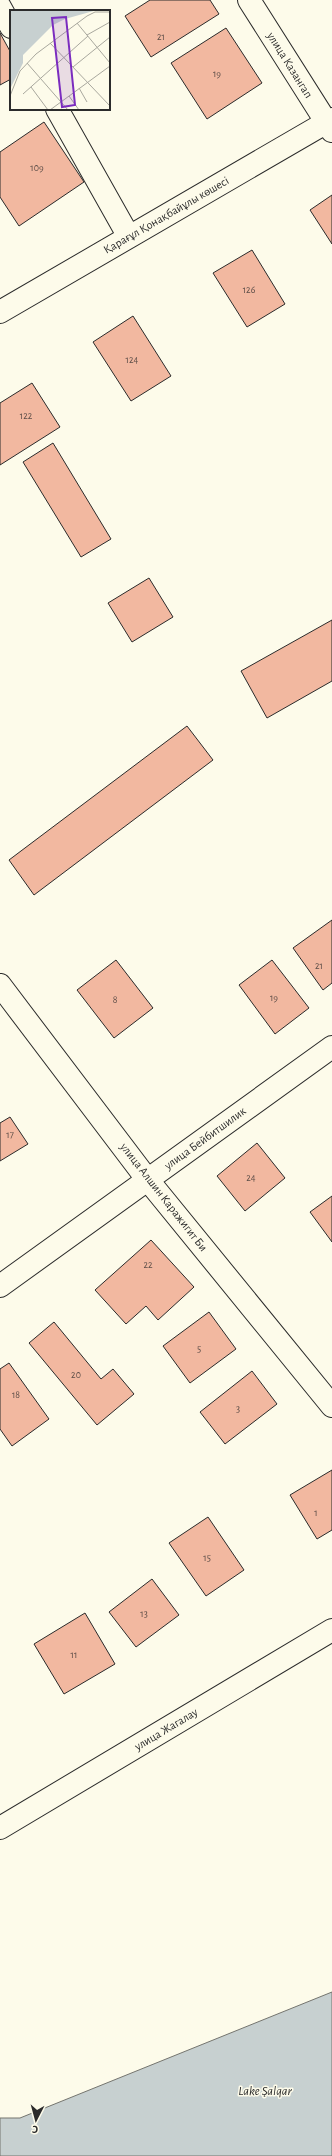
<svg xmlns="http://www.w3.org/2000/svg" width="332" height="2156" viewBox="0 0 332 2156" font-family="'Alegreya Sans',sans-serif">
	<rect width="100%" height="100%" fill="#fdfbea"/>
	<path fill="#c7d0d0" stroke="#74746e" d="M332,1992V2156H0V2118H20Z"/>
	<path fill="#f2b8a0" stroke="#2b2b2b" d="M150,0H210L219,14L151,57L125,16Z
		M226,28L262,83L207,119L171,63Z
		M0,33L11,53V79L0,85Z
		M44,122L84,182L19,226L0,197V152Z
		M332,195V244L310,210Z
		M252,250L285,304L247,327L213,273Z
		M133,316L171,376L131,401L93,342Z
		M32,383L60,427L0,465V403Z
		M53,443L111,539L81,557L23,462Z
		M149,578L173,617L132,642L108,603Z
		M332,620V681L267,718L241,671Z
		M187,726L213,760L34,895L9,860Z
		M332,920V983L323,990L293,948Z
		M116,960L153,1008L114,1038L77,990Z
		M272,960L309,1008L275,1034L239,985Z
		M10,1117L28,1144L0,1161V1123Z
		M257,1143L285,1178L245,1211L217,1176Z
		M332,1196V1242L310,1212Z
		M151,1240L194,1287L158,1320L146,1306L126,1324L95,1290Z
		M209,1312L236,1349L190,1383L163,1346Z
		M54,1322L101,1379L113,1369L134,1394L97,1425L29,1343Z
		M9,1363L49,1419L12,1446L0,1429V1369Z
		M252,1371L277,1404L225,1444L200,1412Z
		M332,1470V1530L317,1539L290,1495Z
		M208,1517L244,1570L206,1596L169,1543Z
		M152,1579L179,1615L136,1647L109,1612Z
		M85,1613L115,1664L64,1694L34,1644Z"/>
	<g fill="none" stroke-linecap="round" stroke-linejoin="round">
		<g stroke="#2b2b2b" stroke-width="24">
			<path id="minor" d="M249,0L332,131
				M0,7L11,27
				M57,109L129,237
				M0,312L332,119
				M0,985L147,1179L332,1406
				M0,1286L332,1047
				M0,1828L332,1630"/>
		</g>
		<use href="#minor" stroke="#fdfbea" stroke-width="22"/>
	</g>
	<g text-anchor="middle" stroke-width="3" stroke-linejoin="round" paint-order="stroke">
		<g font-size="10" fill="#5d4e48">
			<text x="161" y="40">21</text>
			<text x="217" y="77">19</text>
			<text x="37" y="171">109</text>
			<text x="249" y="293">126</text>
			<text x="132" y="363">124</text>
			<text x="26" y="419">122</text>
			<text x="319" y="969">21</text>
			<text x="274" y="1001">19</text>
			<text x="115" y="1003">8</text>
			<text x="10" y="1138">17</text>
			<text x="251" y="1181">24</text>
			<text x="148" y="1268">22</text>
			<text x="199" y="1352">5</text>
			<text x="76" y="1378">20</text>
			<text x="16" y="1398">18</text>
			<text x="238" y="1412">3</text>
			<text x="316" y="1516">1</text>
			<text x="207" y="1561">15</text>
			<text x="144" y="1617">13</text>
			<text x="74" y="1658">11</text>
		</g>
		<g font-size="12" fill="#2b2b2b" stroke="#fdfbea">
			<text transform="translate(290 65) rotate(58)" y="4">улица Казангап</text>
			<text transform="translate(166 215) rotate(-30)" y="4">Қарағұл Қонақбайұлы көшесі</text>
			<text transform="translate(205 1138) rotate(-36)" y="4">улица Бейбитшилик</text>
			<text transform="translate(164 1197) rotate(52)" y="4">улица Алшин Каражигит Би</text>
			<text transform="translate(166 1729) rotate(-31)" y="4">улица Жагалау</text>
		</g>
		<g font-size="13" font-style="italic" fill="#2b2b2b" stroke="#fdfbea">
			<text x="265" y="2095">Lake Şalqar</text>
		</g>
	</g>
	<g transform="translate(10 10)">
		<rect width="100" height="100" fill="#fdfbea"/>
		<path d="M0,0H87L55,9L43,15L13,45V53L0,79Z" fill="#c7d0d0"/>
		<path fill="none" stroke="#a9a89e" stroke-width="1" d="M67,13L100,53M77,25L100,12M40,33L100,96M17,53L58,100M63,57L100,27M21,77L38,100M69,78L77,92M13,84L78,26M0,86L10,61L26,44L77,6L85,2H100M59,86L69,100M40,100L100,56"/>
		<path fill="#7b2cbf" fill-opacity="0.15" stroke="#7b2cbf" stroke-width="2" d="M56,7L65,95L52,97L42,8Z"/>
		<rect width="100" height="100" fill="none" stroke="#2b2b2b" stroke-width="2"/>
	</g>
	<g transform="translate(36 2120) rotate(186)" stroke="#fdfbea" stroke-width="3" paint-order="stroke">
	<path d="M0-3L7 15L0 10L-7 15Z" fill="#2b2b2b"/>
	<text y="-6" font-size="11" font-weight="bold" text-anchor="middle" fill="#2b2b2b">С</text>
	</g>
</svg>
